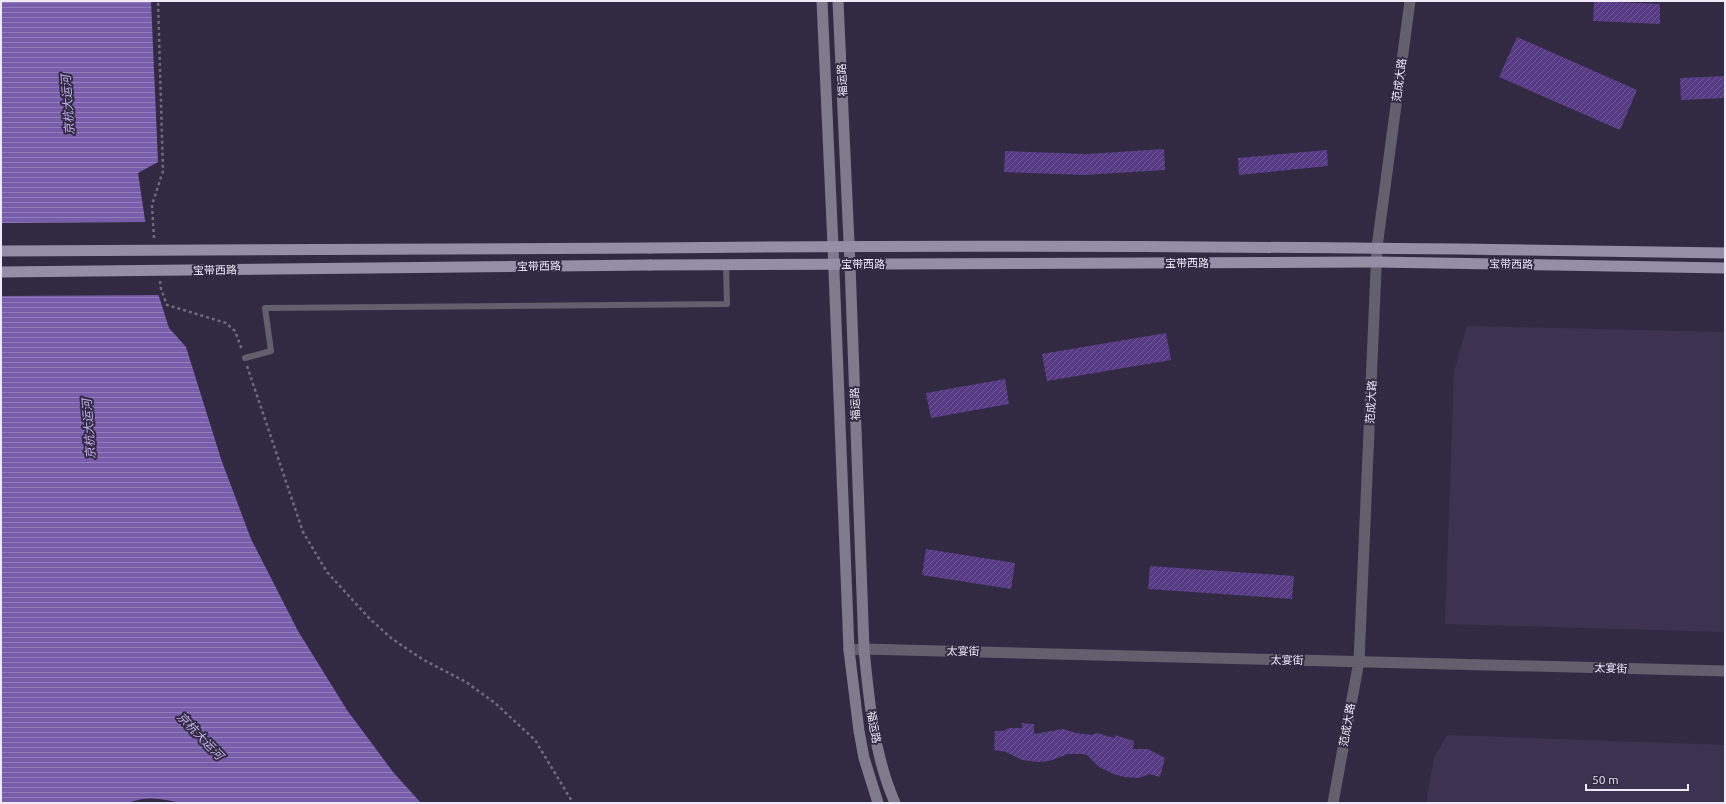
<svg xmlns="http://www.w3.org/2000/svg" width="1726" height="804" viewBox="0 0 1726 804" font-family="Ubuntu,'Noto Sans SC',sans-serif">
	<defs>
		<pattern id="water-rules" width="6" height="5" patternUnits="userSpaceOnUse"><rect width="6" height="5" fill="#785daa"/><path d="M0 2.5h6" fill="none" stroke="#927cbb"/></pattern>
		<pattern id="building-hatch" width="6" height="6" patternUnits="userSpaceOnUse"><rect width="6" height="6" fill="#563a84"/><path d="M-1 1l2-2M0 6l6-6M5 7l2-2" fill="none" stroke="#6f5796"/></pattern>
	</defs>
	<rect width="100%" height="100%" fill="#322a42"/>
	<path fill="#3d3350" d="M1467,326L1725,332V632L1445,624L1454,372Z
		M1447,735L1725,745V803H1426L1434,758Z"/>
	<path fill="url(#water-rules)" d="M1,1H151L158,162L138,173L154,281L169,328L186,347L221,459L251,539L298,631L347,710L393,772L421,803H182C163,799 147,795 128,803H1Z"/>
	<path fill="#322a42" d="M147,222L156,281L161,295L1,296V223Z"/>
	<path fill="url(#building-hatch)" d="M1594,1L1660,4V24L1593,21Z
		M1517,37L1637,90L1620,130L1499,77Z
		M1725,76V98L1681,100L1680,78Z
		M1164,149L1165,170L1084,175L1004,172L1005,151L1087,154Z
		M1327,150L1328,166L1239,175L1238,158Z
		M1166,333L1171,360L1047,381L1042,354Z
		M1005,379L1009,404L931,418L926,393Z
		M926,549L1015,563L1011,589L922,575Z
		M1150,566L1294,576L1292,599L1148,589Z
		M1022,723L1034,724V734L1063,729L1076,733L1092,735L1097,733L1115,738V735L1134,741L1133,749H1148L1165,758L1160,777L1149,774L1139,778L1125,777L1113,774L1098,766L1087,755L1082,754H1068L1049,761L1038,762L1022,760L1006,752L994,750L995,731H1003L1009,728H1022Z"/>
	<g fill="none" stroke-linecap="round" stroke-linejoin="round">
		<path stroke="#716a80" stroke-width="2.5" stroke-dasharray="3 3" stroke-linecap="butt" d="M154,238L152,205L163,171L158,1
			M160,281L161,289L167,305L226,323L235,331L242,350
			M247,366L303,532L327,572L369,618L391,638L422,659L466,682L495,703L535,740L573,803"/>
		<path stroke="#635f6c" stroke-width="6" d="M245,358L271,351L265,308L727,304L726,265"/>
		<path stroke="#635f6c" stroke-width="11" d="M849,650L864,649L1725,671
			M1333,803L1359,661L1377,247L1410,1"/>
		<path stroke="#807a8d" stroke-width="11" d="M822,1L833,246L849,650L859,731L864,758L878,803
			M838,1L850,264L864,649C869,701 874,755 895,803"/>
		<path stroke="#958ea7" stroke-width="11" d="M650,248C1008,244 1367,247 1725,253
			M650,265L1377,262L1725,268"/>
		<path stroke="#958ea7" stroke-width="11" d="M1,251L650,248
			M1,272L650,265"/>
	</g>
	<g text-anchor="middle" stroke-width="4" stroke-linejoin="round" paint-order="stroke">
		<g font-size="11" fill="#eeeafa" stroke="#322a42">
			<text transform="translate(842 80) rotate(-93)" y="4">福运路</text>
			<text transform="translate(1399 80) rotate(-82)" y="4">范成大路</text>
			<text x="1187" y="267">宝带西路</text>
			<text x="863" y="268">宝带西路</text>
			<text transform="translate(1511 264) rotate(1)" y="4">宝带西路</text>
			<text transform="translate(539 266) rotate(-1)" y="4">宝带西路</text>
			<text transform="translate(215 270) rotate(-1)" y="4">宝带西路</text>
			<text transform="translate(1371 402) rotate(-87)" y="4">范成大路</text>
			<text transform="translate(855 404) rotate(-92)" y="4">福运路</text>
			<text transform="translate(963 651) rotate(1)" y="4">太宴街</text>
			<text transform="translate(1287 660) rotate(1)" y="4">太宴街</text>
			<text transform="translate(1611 668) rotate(2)" y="4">太宴街</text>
			<text transform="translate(1347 725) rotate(-80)" y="4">范成大路</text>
			<text transform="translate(874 727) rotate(80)" y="4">福运路</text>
		</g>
		<g font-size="12" font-style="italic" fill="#c7b3f2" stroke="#322a42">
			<text transform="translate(68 105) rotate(-94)" y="4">京杭大运河</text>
			<text transform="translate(89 429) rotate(-94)" y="4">京杭大运河</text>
			<text transform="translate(200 736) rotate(46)" y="4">京杭大运河</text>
		</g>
	</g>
	<rect width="1726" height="804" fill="none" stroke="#eeeafa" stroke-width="4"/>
	<path d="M1586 784v6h102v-6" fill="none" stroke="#eeeafa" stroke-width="2"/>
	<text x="1592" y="784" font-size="12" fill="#eeeafa" stroke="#322a42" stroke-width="3" paint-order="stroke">50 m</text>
</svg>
